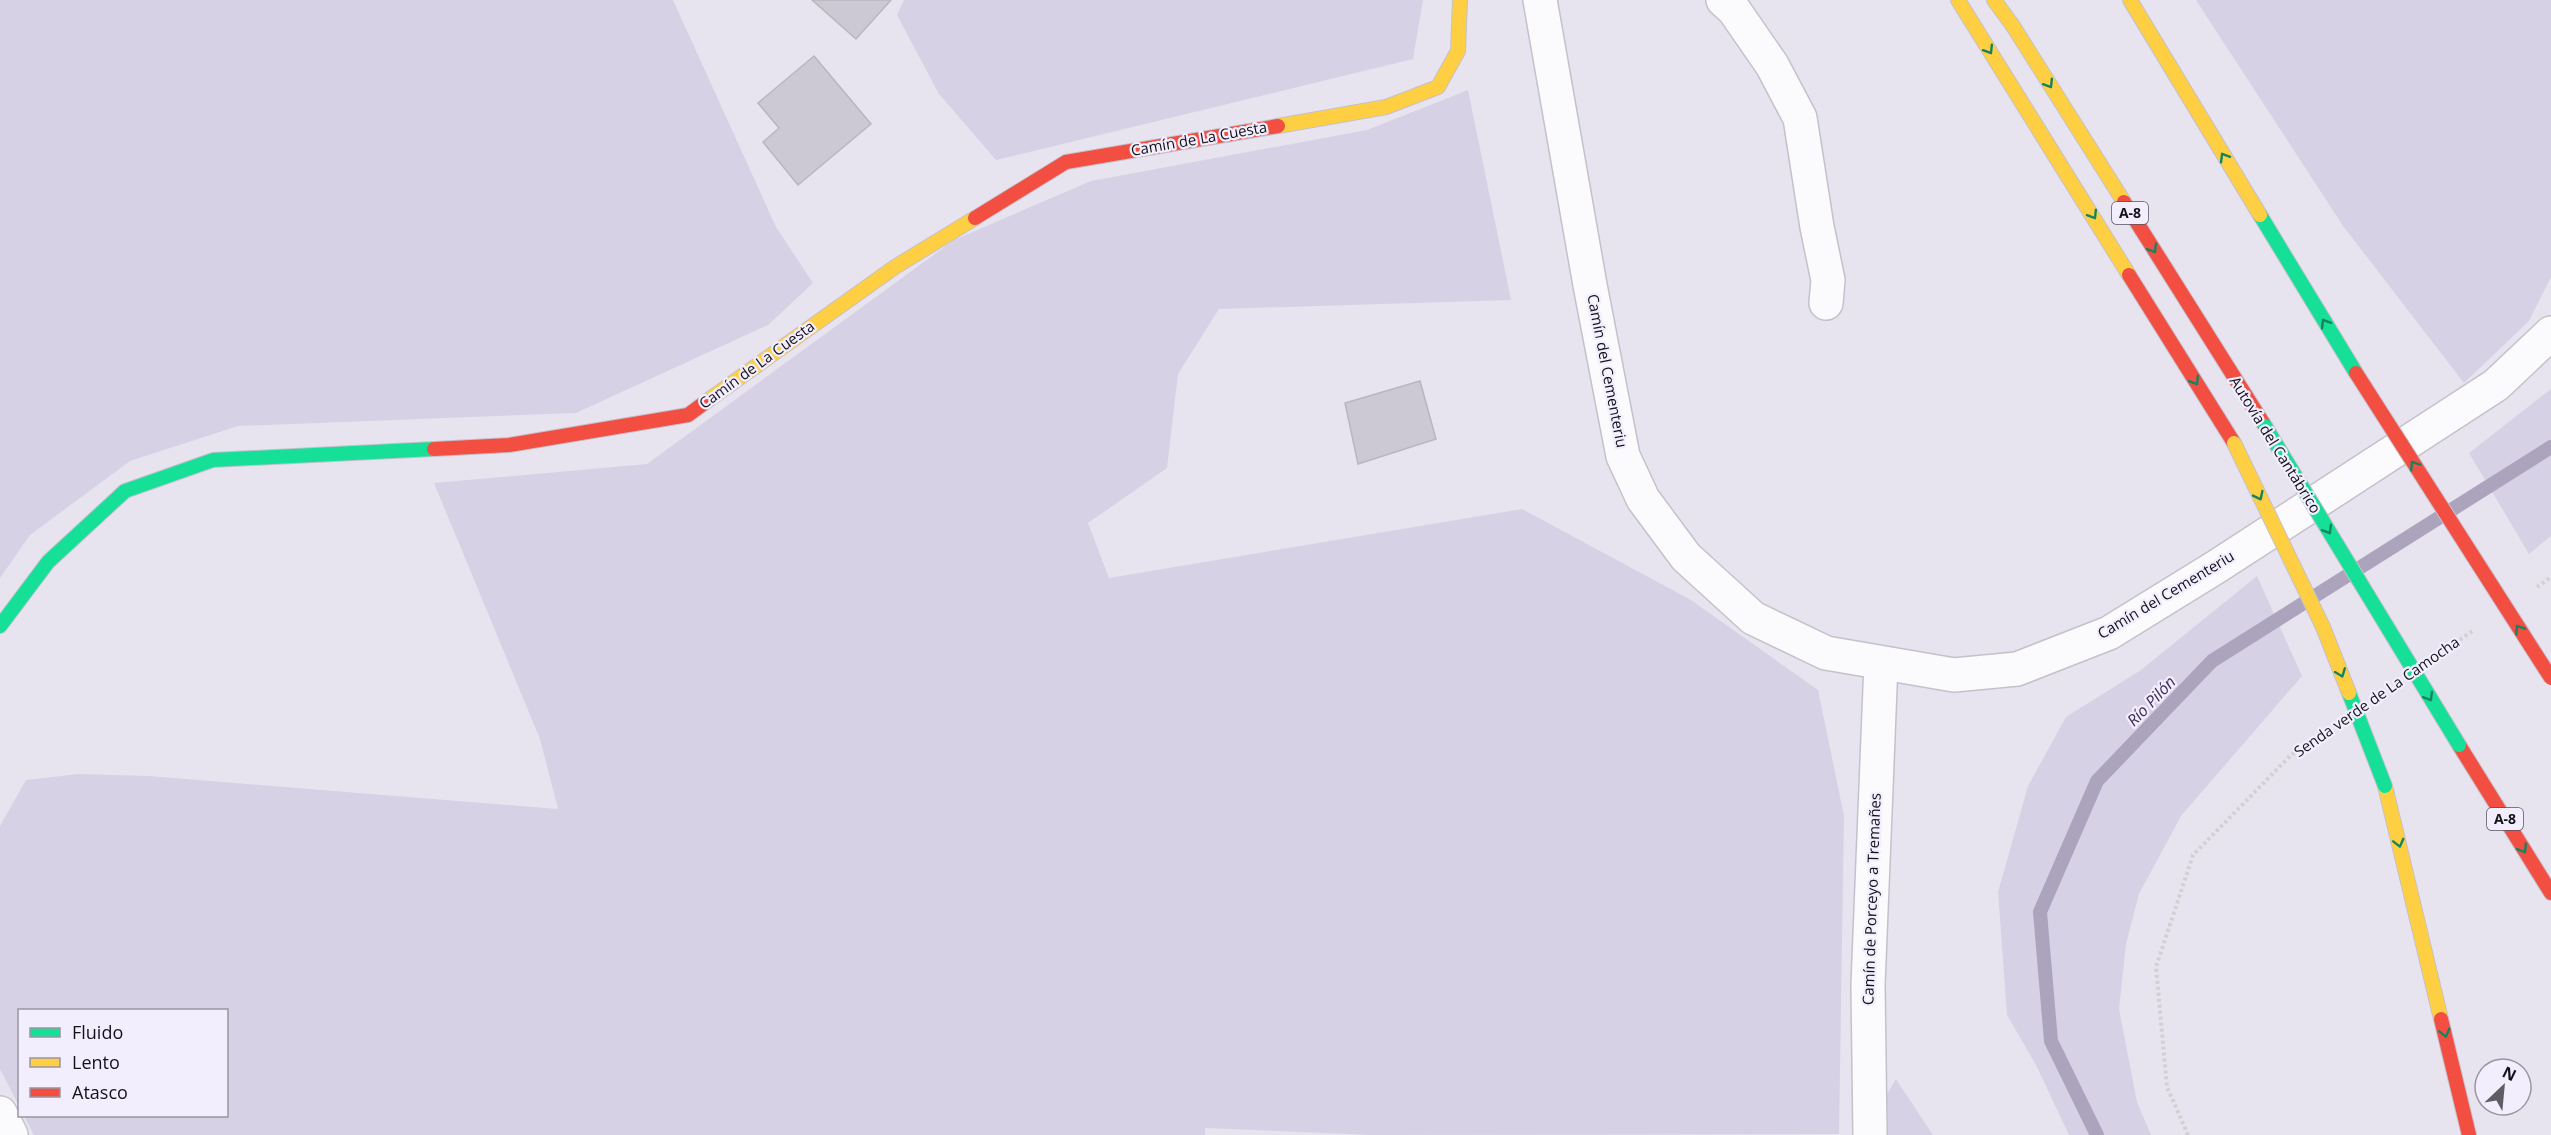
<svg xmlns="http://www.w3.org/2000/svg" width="2551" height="1135" viewBox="0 0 2551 1135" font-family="'Open Sans',sans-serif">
	<rect width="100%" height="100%" fill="#e7e4f0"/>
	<path fill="#d7d1e5" d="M0,0H673L776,227L813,283L768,325L576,413L238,426L130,461L30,535L0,578Z
		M904,0H1423L1413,59L996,160L939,94L897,15Z
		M2196,0H2551V277L2529,321L2464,383L2343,226Z
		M1468,90L1511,300L1219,309L1178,374L1167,468L1088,523L1109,578L1522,509L1691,600L1818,690L1844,816L1839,1134L1372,1135L1205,1128V1135H34L24,1116H226V1010H20L19,1106L0,1069V826L26,780L78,774L149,776L558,809L540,739L434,483L647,464L954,240L1091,181L1367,130Z
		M2551,389V536L2529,554L2469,453Z
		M2257,576L2302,676L2181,816L2139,894L2126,944L2119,1009L2137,1102L2151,1135H2069L2036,1065L2007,1015L1998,892L2028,786L2066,717L2141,670Z
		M1896,1079L1933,1135H1888L1883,1101Z"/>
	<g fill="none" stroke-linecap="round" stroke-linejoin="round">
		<path stroke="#aca4bd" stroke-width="14" d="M2097,1135L2051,1041L2040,912L2097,781L2212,661L2551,447"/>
	</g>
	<path fill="#ccc8d4" stroke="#b9b6bf" stroke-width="1.5" d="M812,0H891L856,39Z
		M814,56L871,124L798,185L763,142L779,128L758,103Z
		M1420,381L1436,439L1358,464L1345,403Z"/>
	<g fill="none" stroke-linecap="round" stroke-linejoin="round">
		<g stroke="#c4c1cb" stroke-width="36">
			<path id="street" d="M1540,0L1590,285L1623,456L1643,499L1686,557L1753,618L1826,653L1954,675L2017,669L2109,633L2216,567L2496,385L2551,333
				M1723,0L1734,10L1772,65L1800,118L1817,227L1828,280L1826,303
				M0,1113L11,1135
				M1870,1135L1868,985L1881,663"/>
		</g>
		<g stroke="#c4c1cb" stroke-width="16">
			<path id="fast" d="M2260,215L2356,373
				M0,626L48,562L125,491L213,460L434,449"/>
		</g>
		<g stroke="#c4c1cb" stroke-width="16">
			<path id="slow" d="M1958,0L2129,275
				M1994,0L2013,26L2124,202
				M2130,0L2260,215
				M1278,126L1386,107L1438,87L1458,51L1460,0
				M707,401L895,267L975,218
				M2385,786L2441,1019"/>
		</g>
		<g stroke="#c4c1cb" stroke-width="16">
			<path id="jam" d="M2124,202L2265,426
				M975,218L1066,162L1278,126
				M2129,275L2234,443
				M434,449L509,445L688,415L707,401
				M2459,745L2551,893
				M2441,1019L2469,1135"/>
		</g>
		<path stroke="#d1d0d3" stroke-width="4" stroke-dasharray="3 3" stroke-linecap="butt" d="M2537,587L2551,577
			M2445,650L2474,630
			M2188,1135L2167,1087L2156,967L2193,855L2291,755L2323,734"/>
		<use href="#street" stroke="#fbfbfd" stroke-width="33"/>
		<use href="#fast" stroke="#16e098" stroke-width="14"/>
		<use href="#slow" stroke="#ffcf43" stroke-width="14"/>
		<use href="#jam" stroke="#f24e42" stroke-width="14"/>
		<g stroke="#c4c1cb" stroke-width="16" stroke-linecap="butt">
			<path id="fast-bridge" d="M2265,426L2459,745
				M2349,693L2385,786"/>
		</g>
		<g stroke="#c4c1cb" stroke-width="16" stroke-linecap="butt">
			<path id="slow-bridge" d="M2234,443L2323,627L2349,693"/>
		</g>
		<g stroke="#c4c1cb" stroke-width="16" stroke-linecap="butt">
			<path id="jam-bridge" d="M2356,373L2551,678"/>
		</g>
		<use href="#fast-bridge" stroke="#16e098" stroke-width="14"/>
		<use href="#slow-bridge" stroke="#ffcf43" stroke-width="14"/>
		<use href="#jam-bridge" stroke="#f24e42" stroke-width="14"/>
	</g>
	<defs><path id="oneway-chevron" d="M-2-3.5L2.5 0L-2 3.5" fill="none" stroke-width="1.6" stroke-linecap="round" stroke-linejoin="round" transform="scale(1.5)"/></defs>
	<g stroke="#15835f">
		<use href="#oneway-chevron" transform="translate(1989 50) rotate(58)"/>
		<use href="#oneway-chevron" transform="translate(2049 84) rotate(58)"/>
		<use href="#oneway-chevron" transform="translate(2224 157) rotate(-121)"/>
		<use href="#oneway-chevron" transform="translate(2093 215) rotate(58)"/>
		<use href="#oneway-chevron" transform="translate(2153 249) rotate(58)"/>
		<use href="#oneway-chevron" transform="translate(2325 323) rotate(-121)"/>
		<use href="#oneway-chevron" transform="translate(2195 381) rotate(58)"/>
		<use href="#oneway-chevron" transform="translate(2414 465) rotate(-123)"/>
		<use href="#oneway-chevron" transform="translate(2259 496) rotate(64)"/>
		<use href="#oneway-chevron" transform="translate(2328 530) rotate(59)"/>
		<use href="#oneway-chevron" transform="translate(2519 629) rotate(-123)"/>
		<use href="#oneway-chevron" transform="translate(2341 673) rotate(69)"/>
		<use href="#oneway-chevron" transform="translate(2429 697) rotate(59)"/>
		<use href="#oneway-chevron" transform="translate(2399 843) rotate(76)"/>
		<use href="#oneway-chevron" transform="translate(2523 849) rotate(58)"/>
		<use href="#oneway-chevron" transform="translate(2445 1033) rotate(76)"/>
	</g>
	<g text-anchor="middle" stroke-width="4.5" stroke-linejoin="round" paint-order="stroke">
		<g fill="#f2eefe" stroke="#57545e" stroke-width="1.5">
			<rect x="2112" y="202" width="36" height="22" rx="4.5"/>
			<rect x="2487" y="808" width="36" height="22" rx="4.5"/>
		</g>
		<g font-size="14" font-weight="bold" fill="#141219">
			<text x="2130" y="218">A-8</text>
			<text x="2505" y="824">A-8</text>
		</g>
		<g font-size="15" fill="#141219" stroke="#f2eefe">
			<text transform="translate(1199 139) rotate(-10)" y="5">Camín de La Cuesta</text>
			<text transform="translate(757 365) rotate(-36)" y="5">Camín de La Cuesta</text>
			<text transform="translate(1607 371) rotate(79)" y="5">Camín del Cementeriu</text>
			<text transform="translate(2275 445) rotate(58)" y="5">Autovía del Cantábrico</text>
			<text transform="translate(2166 595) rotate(-31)" y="5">Camín del Cementeriu</text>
			<text transform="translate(2377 697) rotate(-35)" y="5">Senda verde de La Camocha</text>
			<text transform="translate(1872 899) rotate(-88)" y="5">Camín de Porceyo a Tremañes</text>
		</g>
		<g font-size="16" font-style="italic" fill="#3c2c58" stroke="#f2eefe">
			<text transform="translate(2151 701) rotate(-46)" y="6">Río Pilón</text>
		</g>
	</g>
	<rect x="18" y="1009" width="210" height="108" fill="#f2eefe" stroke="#9996a2" stroke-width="1.5"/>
	<rect x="30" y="1028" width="30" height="9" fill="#16e098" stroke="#9996a2" stroke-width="1.5"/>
	<text x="72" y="1039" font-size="18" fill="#141219">Fluido</text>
	<rect x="30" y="1058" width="30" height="9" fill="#ffcf43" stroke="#9996a2" stroke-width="1.5"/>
	<text x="72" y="1069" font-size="18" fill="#141219">Lento</text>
	<rect x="30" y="1088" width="30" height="9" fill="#f24e42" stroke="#9996a2" stroke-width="1.5"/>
	<text x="72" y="1099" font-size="18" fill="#141219">Atasco</text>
	<g transform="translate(2503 1087) rotate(26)"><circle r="28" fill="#f2eefe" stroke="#9996a2" stroke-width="1.5"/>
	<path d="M0-4.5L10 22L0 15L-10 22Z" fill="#5e5c64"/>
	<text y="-9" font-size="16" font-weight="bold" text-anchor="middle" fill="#141219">N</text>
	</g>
</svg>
